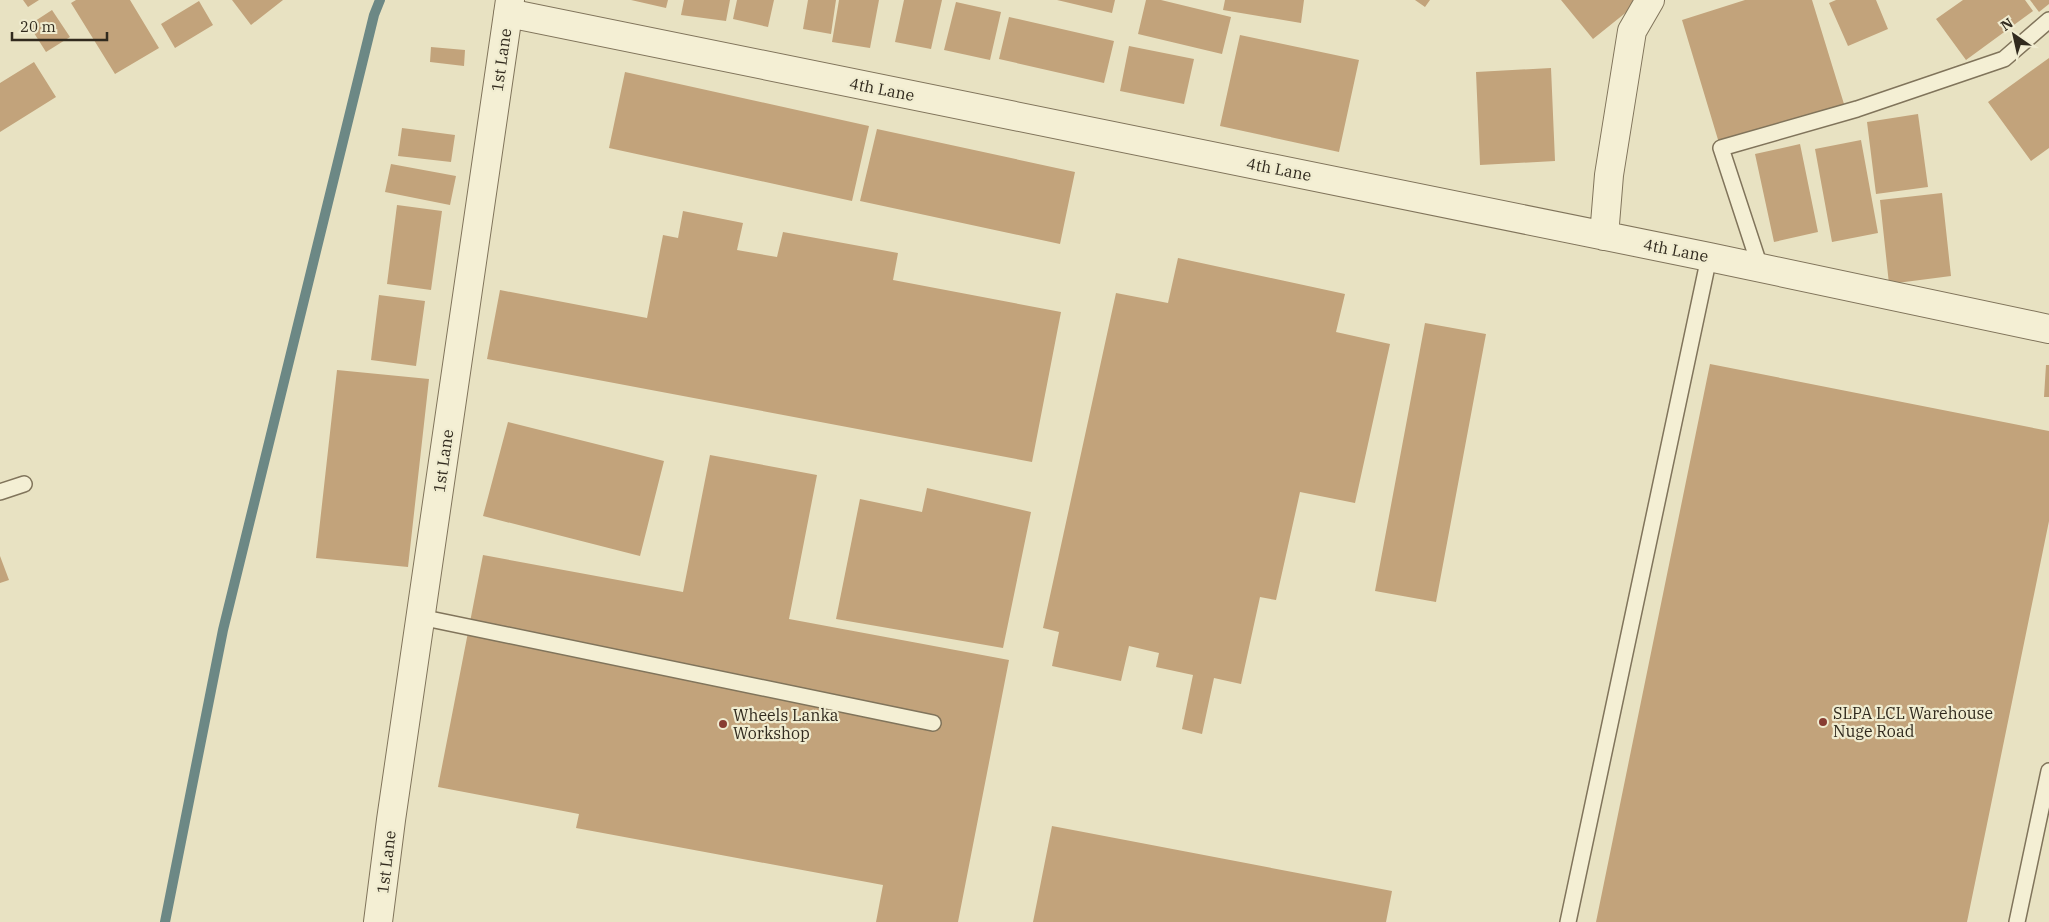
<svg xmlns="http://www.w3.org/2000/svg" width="2049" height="922" viewBox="0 0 2049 922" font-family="'IBM Plex Serif',serif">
	<rect width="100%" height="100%" fill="#e8e2c2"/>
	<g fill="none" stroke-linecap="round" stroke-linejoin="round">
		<path stroke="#6c8885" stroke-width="10" d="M165,922L223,630L374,15L380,0"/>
	</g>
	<path fill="#c2a37b" d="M23,0H39L28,7Z
		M76,0H130L159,48L115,74L71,3Z
		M232,0H283L251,25Z
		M631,0H668L666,8Z
		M684,0H730L726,21L681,15Z
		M737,0H774L768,27L733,19Z
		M808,0H836L831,34L803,29Z
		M839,0H879L870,48L832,42Z
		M904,0H942L931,49L895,42Z
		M1057,0H1115L1112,13Z
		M1146,0H1161L1231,17L1222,54L1138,34Z
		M1225,0H1304L1301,23L1223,10Z
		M1415,0H1430L1425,7Z
		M1561,0H1638L1639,2L1593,39Z
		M1745,0H1812L1844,104L1719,143L1682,20Z
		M1836,0H1876L1888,29L1848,46L1829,3Z
		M1963,0H2025L2033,11L1966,60L1936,19Z
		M2030,0H2049V4L2039,12Z
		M199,1L213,25L175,48L161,24Z
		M956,2L1001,12L990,60L944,50Z
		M52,10L70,37L46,52L29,25Z
		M1009,17L1114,41L1104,83L999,59Z
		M1240,35L1359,60L1339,152L1220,126Z
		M1129,46L1194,59L1184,104L1120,91Z
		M431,47L465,50L464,66L430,62Z
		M2049,58V148L2031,161L1988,102Z
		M34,62L56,97L0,132V83Z
		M1551,68L1555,161L1480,165L1476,72Z
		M625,72L869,126L852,201L609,148Z
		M1918,114L1928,187L1876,194L1867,122Z
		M402,128L455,135L451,162L398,156Z
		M877,129L1075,172L1060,244L860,201Z
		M1861,140L1878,233L1832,242L1815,149Z
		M1800,144L1818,232L1774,242L1755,154Z
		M391,164L456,176L450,205L385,192Z
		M1942,193L1951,276L1889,284L1880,200Z
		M397,205L442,211L431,290L387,284Z
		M683,211L743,223L737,250L777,257L783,232L898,253L893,280L1061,312L1032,462L487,359L500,290L647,318L663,235L678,238Z
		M1178,258L1345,294L1336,332L1390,344L1355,503L1300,492L1276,600L1260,597L1241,684L1214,678L1202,734L1182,729L1193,675L1156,667L1159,653L1129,646L1121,681L1052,666L1059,632L1043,628L1116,293L1168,303Z
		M379,295L425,301L416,366L371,360Z
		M1425,323L1486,334L1436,602L1375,591Z
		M1710,364L2049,431V521L1967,922H1596Z
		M2046,365H2049V397H2044Z
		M337,370L429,379L408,567L316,558Z
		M508,422L664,461L640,556L483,516Z
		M710,455L817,475L789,619L1009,660L958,922H876L883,885L576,828L579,814L438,787L483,555L683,592Z
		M927,488L1031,512L1003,648L836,619L860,499L922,512Z
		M0,556L9,580L0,583Z
		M1052,826L1392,891L1386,922H1033Z"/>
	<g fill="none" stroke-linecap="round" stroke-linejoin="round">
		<g stroke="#80745b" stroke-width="18">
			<path id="service" d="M1760,267L1721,148L1857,109L2004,59L2049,20
				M0,492L24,484
				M420,617L933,723
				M1568,922L1709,257
				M2017,922L2049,771"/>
		</g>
		<g stroke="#80745b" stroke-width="30">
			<path id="minor" d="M508,13L1709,257L2049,329
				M1604,236L1609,175L1632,31L1650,0
				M378,922L391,820L510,0"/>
		</g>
		<use href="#service" stroke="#f4efd4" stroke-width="15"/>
		<use href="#minor" stroke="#f4efd4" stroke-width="28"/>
	</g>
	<g fill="#883d32" stroke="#f0ecd0" stroke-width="2">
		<circle cx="1823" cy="722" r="5"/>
		<circle cx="723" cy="724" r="5"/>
	</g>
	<g text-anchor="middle" stroke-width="4.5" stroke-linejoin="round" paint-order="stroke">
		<g font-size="16" fill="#312a1e" stroke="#f0ecd0">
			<text transform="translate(501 60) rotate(-82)" y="6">1st Lane</text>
			<text transform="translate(882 89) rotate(11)" y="6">4th Lane</text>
			<text transform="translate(1279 169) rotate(11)" y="6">4th Lane</text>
			<text transform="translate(1676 250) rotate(11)" y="6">4th Lane</text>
			<text transform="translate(443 461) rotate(-82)" y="6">1st Lane</text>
			<text transform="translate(386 862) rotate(-83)" y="6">1st Lane</text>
		</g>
		<g font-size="16" fill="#312a1e" stroke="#f0ecd0" text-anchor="start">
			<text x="1833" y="719">SLPA LCL Warehouse<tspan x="1833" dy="18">Nuge Road</tspan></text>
			<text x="733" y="721">Wheels Lanka<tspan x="733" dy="18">Workshop</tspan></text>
		</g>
	</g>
	<g transform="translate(2014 35) rotate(326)" stroke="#f0ecd0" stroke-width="4" paint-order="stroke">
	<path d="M0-4L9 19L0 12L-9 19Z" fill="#312a1e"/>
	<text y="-8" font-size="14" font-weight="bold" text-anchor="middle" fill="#312a1e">N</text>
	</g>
	<path d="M12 32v8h95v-8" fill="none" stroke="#312a1e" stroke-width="2.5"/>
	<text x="20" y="32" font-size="15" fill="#312a1e" stroke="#f0ecd0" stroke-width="4" paint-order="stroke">20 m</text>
</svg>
